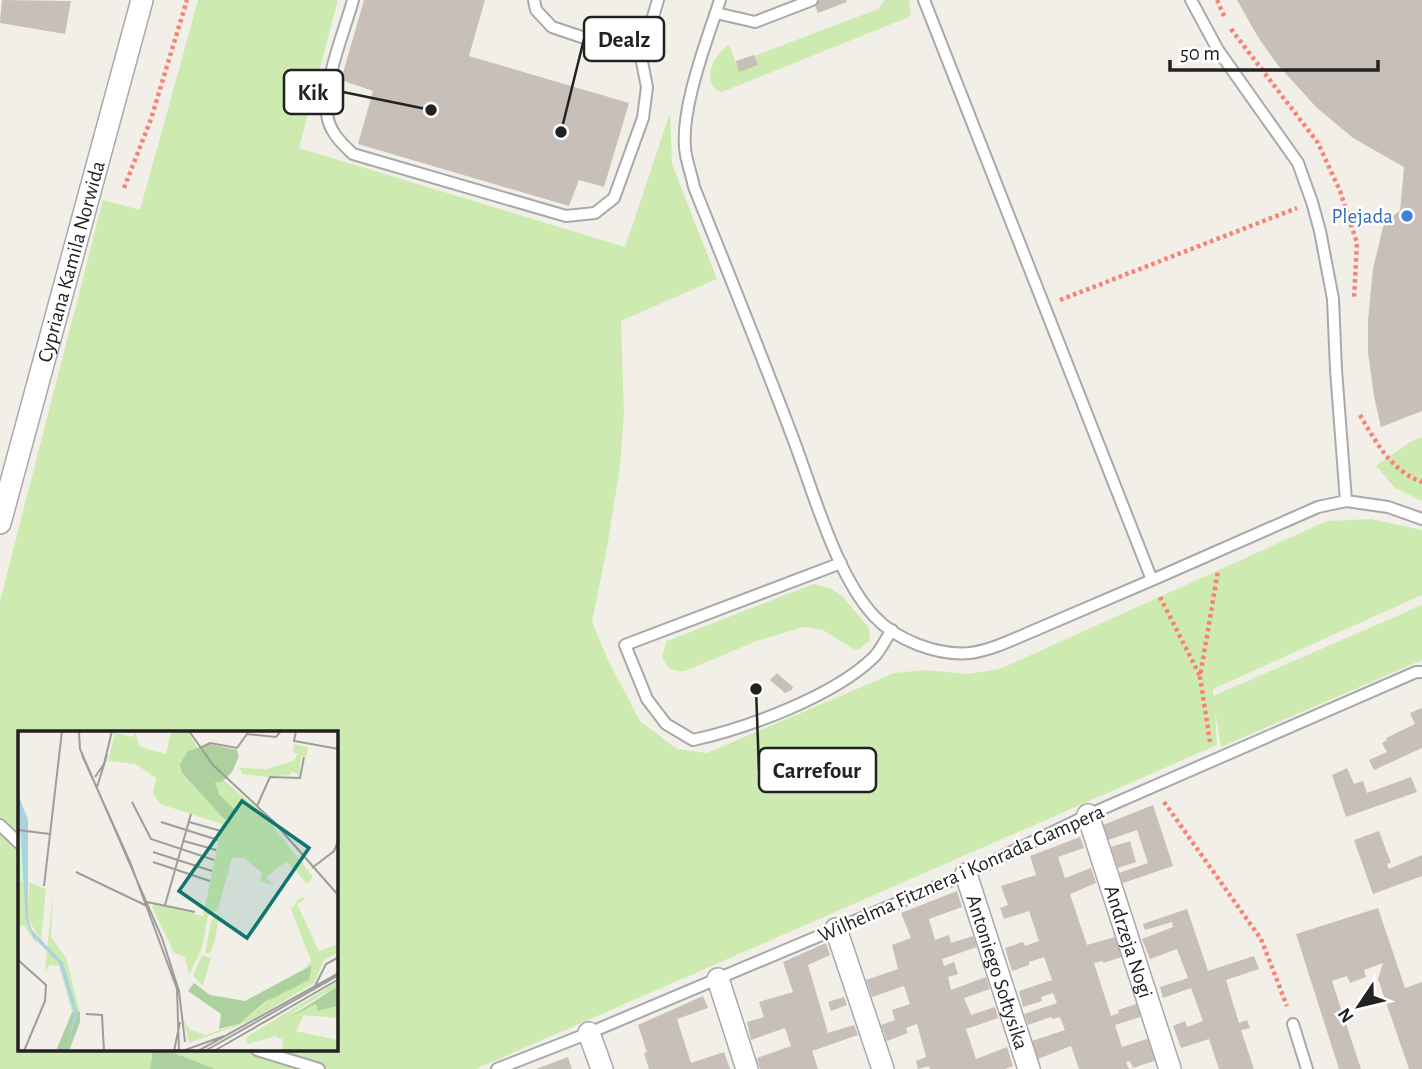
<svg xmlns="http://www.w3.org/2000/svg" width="1422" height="1069" viewBox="0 0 1422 1069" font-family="'Alegreya Sans',sans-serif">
	<rect width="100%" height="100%" fill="#f2efe9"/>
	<path fill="#cdebb0" d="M198,0H338L299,148L625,247L670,113L672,164L717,279L621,321L624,413L620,466L608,542L592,622L609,662L640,721L677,749L707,753L894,673L926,670L967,674L1000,669L1327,521L1371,519L1422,530V595L1213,689V696L1422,605V660L1221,747L1215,711L1217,745L476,1069H215L167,1050H336V733H19V1050H153L150,1069H0V601L103,200L140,210Z
		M885,0H909L911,14L909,17L722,92C699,85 714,53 729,45L736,63L878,9Z
		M1422,437V501L1395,488L1376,466L1410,442Z
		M813,584L832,589L843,597L869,628L870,640L860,649L855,650L823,630L803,627L757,641L685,671C672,672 666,668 662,656L667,641Z"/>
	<path fill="#add19e" d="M153,1050H167L215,1069H150Z"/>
	<path fill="#c7bfb8" d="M2,0L71,1L65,34L0,23Z
		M364,0H485L469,56L629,103L604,187L579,180L569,206L358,144L373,91L341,80Z
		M813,0H846L847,2L818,13Z
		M1237,0H1422V411L1381,427L1374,396L1368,352V320L1373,269L1383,227L1388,219L1400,211L1404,167L1353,138L1316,107L1277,64L1258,37Z
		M754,55L758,65L739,72L736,61Z
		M777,673L793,687L792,690L785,693L770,680Z
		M1422,708V748L1374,770L1369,760L1387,752L1382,743L1387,740L1386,738L1415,724L1410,713Z
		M1347,768L1354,784L1363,781L1367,793L1411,777L1417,792L1346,817L1332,775Z
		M1153,805L1173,866L1123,883L1119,873L1148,863L1137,830L1108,840L1103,825Z
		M1379,831L1391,863L1387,864L1389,869L1422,855V876L1373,894L1354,840Z
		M1080,837L1084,848L1058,857L1065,878L1091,868L1096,883L1070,894L1087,945L1115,937L1122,957L1103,963V961L1094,963L1111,1016L1119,1013L1118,1010L1139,1003L1143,1016L1115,1025L1122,1047L1150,1038L1157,1060L1133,1068L1130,1061L1126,1062L1129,1069H1079L1071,1046L1038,1059L1032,1041L1065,1030L1060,1017L1052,1019L1051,1017L1028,1025L1024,1014L1057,1003L1053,993L1041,997L1042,1001L1023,1007L1019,991L1052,980L1044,957L1029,962V965L1012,971L1005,948L1023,942L1025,946L1039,941L1029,911L1004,919L1000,908L1008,905L1001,886L1036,875L1030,856Z
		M1130,841L1136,862L1118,868L1111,847Z
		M957,891L962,907L929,919L935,940L949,935L951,943L973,936L977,947L942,959L944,966L954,962L958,974L948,977L951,990L986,977L990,989L964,998L971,1015L995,1007L998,1018L966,1029L976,1059L1007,1047L1013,1066L1005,1069H930L929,1066L918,1069L916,1061L926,1057L917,1024L906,1028L908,1033L887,1041L881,1025L895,1020L892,1010L910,1004L904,986L872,997L866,980L898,969L892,945L911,938L901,913Z
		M1378,908L1405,988L1422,982V1069H1409L1378,979L1383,963L1364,970L1366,977L1350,983L1347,976L1332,981L1361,1069H1339L1296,934Z
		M1187,909L1208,971L1254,956L1259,969L1226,980L1239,1023L1247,1020L1250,1028L1241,1030L1254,1069H1219L1209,1039L1181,1048L1173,1026L1185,1021L1187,1027L1203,1021L1191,988L1163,998L1160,987L1188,978L1177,949L1150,959L1142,939L1173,927L1172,922L1145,930L1143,924Z
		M826,943L830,955L808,965L828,1033L854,1025L858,1035L812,1051L818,1069H760L757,1058L791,1046L785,1028L751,1040L747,1022L764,1017L759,1002L793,992L783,962Z
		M703,996L708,1008L677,1019L691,1063L724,1052L730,1069H649L644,1053L647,1052L638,1025Z
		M844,997L847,1005L831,1011L828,1002Z
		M568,1057L572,1069H536Z"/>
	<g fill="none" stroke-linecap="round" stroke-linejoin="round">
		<g stroke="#a9a9a9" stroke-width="14">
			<path id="lane" d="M353,0C344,33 324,79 327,113C328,130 341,143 353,154L566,216L595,213L614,198L643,118L647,87L641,57
				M534,0L536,10L552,27L641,57L658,0
				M720,0C707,40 678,114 686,155C688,166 692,176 694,187C727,269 760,351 791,433C812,487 835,574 874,616C896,640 937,656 970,653C993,650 1018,637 1040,628C1077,612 1114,596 1152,580
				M924,0L1152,580L1318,507L1346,501L1388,507L1422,519
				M1191,0L1218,50L1298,163L1312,202L1320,231L1333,299L1336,370L1346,501
				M716,13L755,22L812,0
				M841,563L625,645L647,699L666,724L693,740C748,728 834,696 874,657C881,650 886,638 892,630
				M0,825L19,843
				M1293,1024L1307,1069
				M257,1050L319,1069
				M497,1069L589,1033L966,874L1088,815L1416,672H1422"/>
		</g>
		<g stroke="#a9a9a9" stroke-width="24">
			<g id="street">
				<path id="s1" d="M0,523L142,0"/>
				<path id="s2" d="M1088,815L1170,1069"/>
				<path id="s3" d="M966,874L1029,1069"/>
				<path d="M836,929L883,1069"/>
				<path d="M718,979L747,1069"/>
				<path d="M589,1033L602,1069"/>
			</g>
		</g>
		<path stroke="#fa8072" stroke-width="4.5" stroke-dasharray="3.5 3.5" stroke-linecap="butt" d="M1217,0L1225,18
			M1231,29L1318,143L1340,191L1357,243L1354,299
			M124,188L151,119L187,0
			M1060,300L1297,208
			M1360,415C1376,442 1391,471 1422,482
			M1160,597L1200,676
			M1210,742L1200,677L1218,571
			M1164,802L1261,939L1287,1006"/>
		<use href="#lane" stroke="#fff" stroke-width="10"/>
		<use href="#street" stroke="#fff" stroke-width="21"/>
	</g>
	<circle fill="#3f7fe0" stroke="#fff" stroke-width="2.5" cx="1407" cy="216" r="7"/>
	<g text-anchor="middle" stroke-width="5" stroke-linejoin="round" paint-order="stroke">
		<g font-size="21" fill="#366cbe" stroke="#fff" text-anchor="end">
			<text x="1393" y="223">Plejada</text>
		</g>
		<g font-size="21" fill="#222" stroke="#fff">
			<text dy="7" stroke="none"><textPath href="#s1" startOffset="271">Cypriana Kamila Norwida</textPath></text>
			<text transform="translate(961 873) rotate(-24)" y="7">Wilhelma Fitznera i Konrada Gampera</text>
			<text dy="7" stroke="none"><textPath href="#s2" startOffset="133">Andrzeja Nogi</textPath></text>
			<text dy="7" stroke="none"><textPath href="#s3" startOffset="103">Antoniego Sołtysika</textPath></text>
		</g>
	</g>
	<g transform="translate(18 731)">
		<rect width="320" height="320" fill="#f2efe9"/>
		<path d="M117,0L122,16L148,23L153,0H170L180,18L170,20L164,42L207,89L219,81L196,57L197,51L205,49L245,82L295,146L289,153L269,130L248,146L255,154L242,150L244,142L226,127H214L200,178L190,185L184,217L171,244L167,226L156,222L134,176L136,172L185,185L204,93L142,73L135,62L138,47L117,33L90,30L97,2L115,6ZM276,13L290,16L289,25H283L281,45L274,40L272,44L249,46L224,43L222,37L248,38L275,30L280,23L275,21ZM0,151H7L8,189L21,217L6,195L0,194ZM11,151L28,158L23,209L10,188ZM35,160L33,206L48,227L62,281H54L41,235L32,234L27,240ZM282,167L284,166L287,168L279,173L301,220L320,213V222L307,228L296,252L232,290L171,312L165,287L171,298L187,304L221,293L294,235L287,237L293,230L273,178ZM201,183L197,210L192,222H187L193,190ZM184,224L193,227L185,255L175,245ZM320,250V255L272,283L299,272L301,280L320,275V287L286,284L278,300L320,309V320H264L265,309L257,305L230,313L227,307Z" fill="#cdebb0"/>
		<path d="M191,13L219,19L221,25L214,41L204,51H197L201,63L219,81L207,89L164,42L162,33L170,20ZM294,234L291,249L247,271L221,293L201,298L203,283L170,260L176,252L192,264L227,270ZM320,255V275L300,280L298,273L272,286ZM54,281H62V291L51,320H38Z" fill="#add19e"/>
		<path d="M0,79L6,151H0Z" fill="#c8facc"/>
		<path d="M0,63L10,89V188L14,199L45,232L60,282L48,320L56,281L41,232L15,206L8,189Z" fill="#aad3df"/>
		<path fill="none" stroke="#9f9d99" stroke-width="2" d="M61,0L62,18L144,207L161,260L167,311M171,0L195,34L255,90L321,165M278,0L276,10L321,18M182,17L192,12L219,17L229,3L258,6L263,0M64,24L112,131L159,258L161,320M77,46L86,33L94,0M79,56L89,24M114,71L133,108L196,129M239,75L252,46L282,47L286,26M143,91L200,109M171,91L203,100M0,99L32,103M166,110L198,119M135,121L194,140M135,131L192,150M294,137L316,120L321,108M58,141L131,176M26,155L44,0M129,171L177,181M147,174L173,83M0,229L28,254L27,270L6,320M297,255L308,233L321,226M68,283L84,284L86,320M167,319L206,305M156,320L162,291M180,320L321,242M187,320L321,244M196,320L321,248"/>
		<path fill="#0f766e" fill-opacity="0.15" stroke="#0f766e" stroke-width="3.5" d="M224,70L291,117L229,207L161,160Z"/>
		<rect width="320" height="320" fill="none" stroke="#222" stroke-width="3.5"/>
	</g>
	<path fill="none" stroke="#222" stroke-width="2.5" d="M561 132L584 39M431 110L343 92M756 689L759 770"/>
	<g fill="#222" stroke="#fff" stroke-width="2.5">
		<circle cx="561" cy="132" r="7"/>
		<circle cx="431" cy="110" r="7"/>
		<circle cx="756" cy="689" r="7"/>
	</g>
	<g fill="#fff" stroke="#222" stroke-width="2.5">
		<rect x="584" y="17" width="80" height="44" rx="7"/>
		<rect x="284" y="70" width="59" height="44" rx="7"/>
		<rect x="759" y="748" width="117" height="44" rx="7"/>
	</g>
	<g font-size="23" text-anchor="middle" font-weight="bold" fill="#222">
		<text x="624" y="47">Dealz</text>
		<text x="313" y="100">Kik</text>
		<text x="817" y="778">Carrefour</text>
	</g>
	<g transform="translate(1359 1006) rotate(235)" stroke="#ffffff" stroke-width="5" paint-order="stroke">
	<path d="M0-5L12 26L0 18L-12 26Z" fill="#222222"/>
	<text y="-10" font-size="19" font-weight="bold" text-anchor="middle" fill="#222222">N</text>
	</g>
	<path d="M1170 60v10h208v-10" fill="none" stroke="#222222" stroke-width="3.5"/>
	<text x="1180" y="60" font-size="21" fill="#222222" stroke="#ffffff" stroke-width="5" paint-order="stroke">50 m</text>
</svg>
